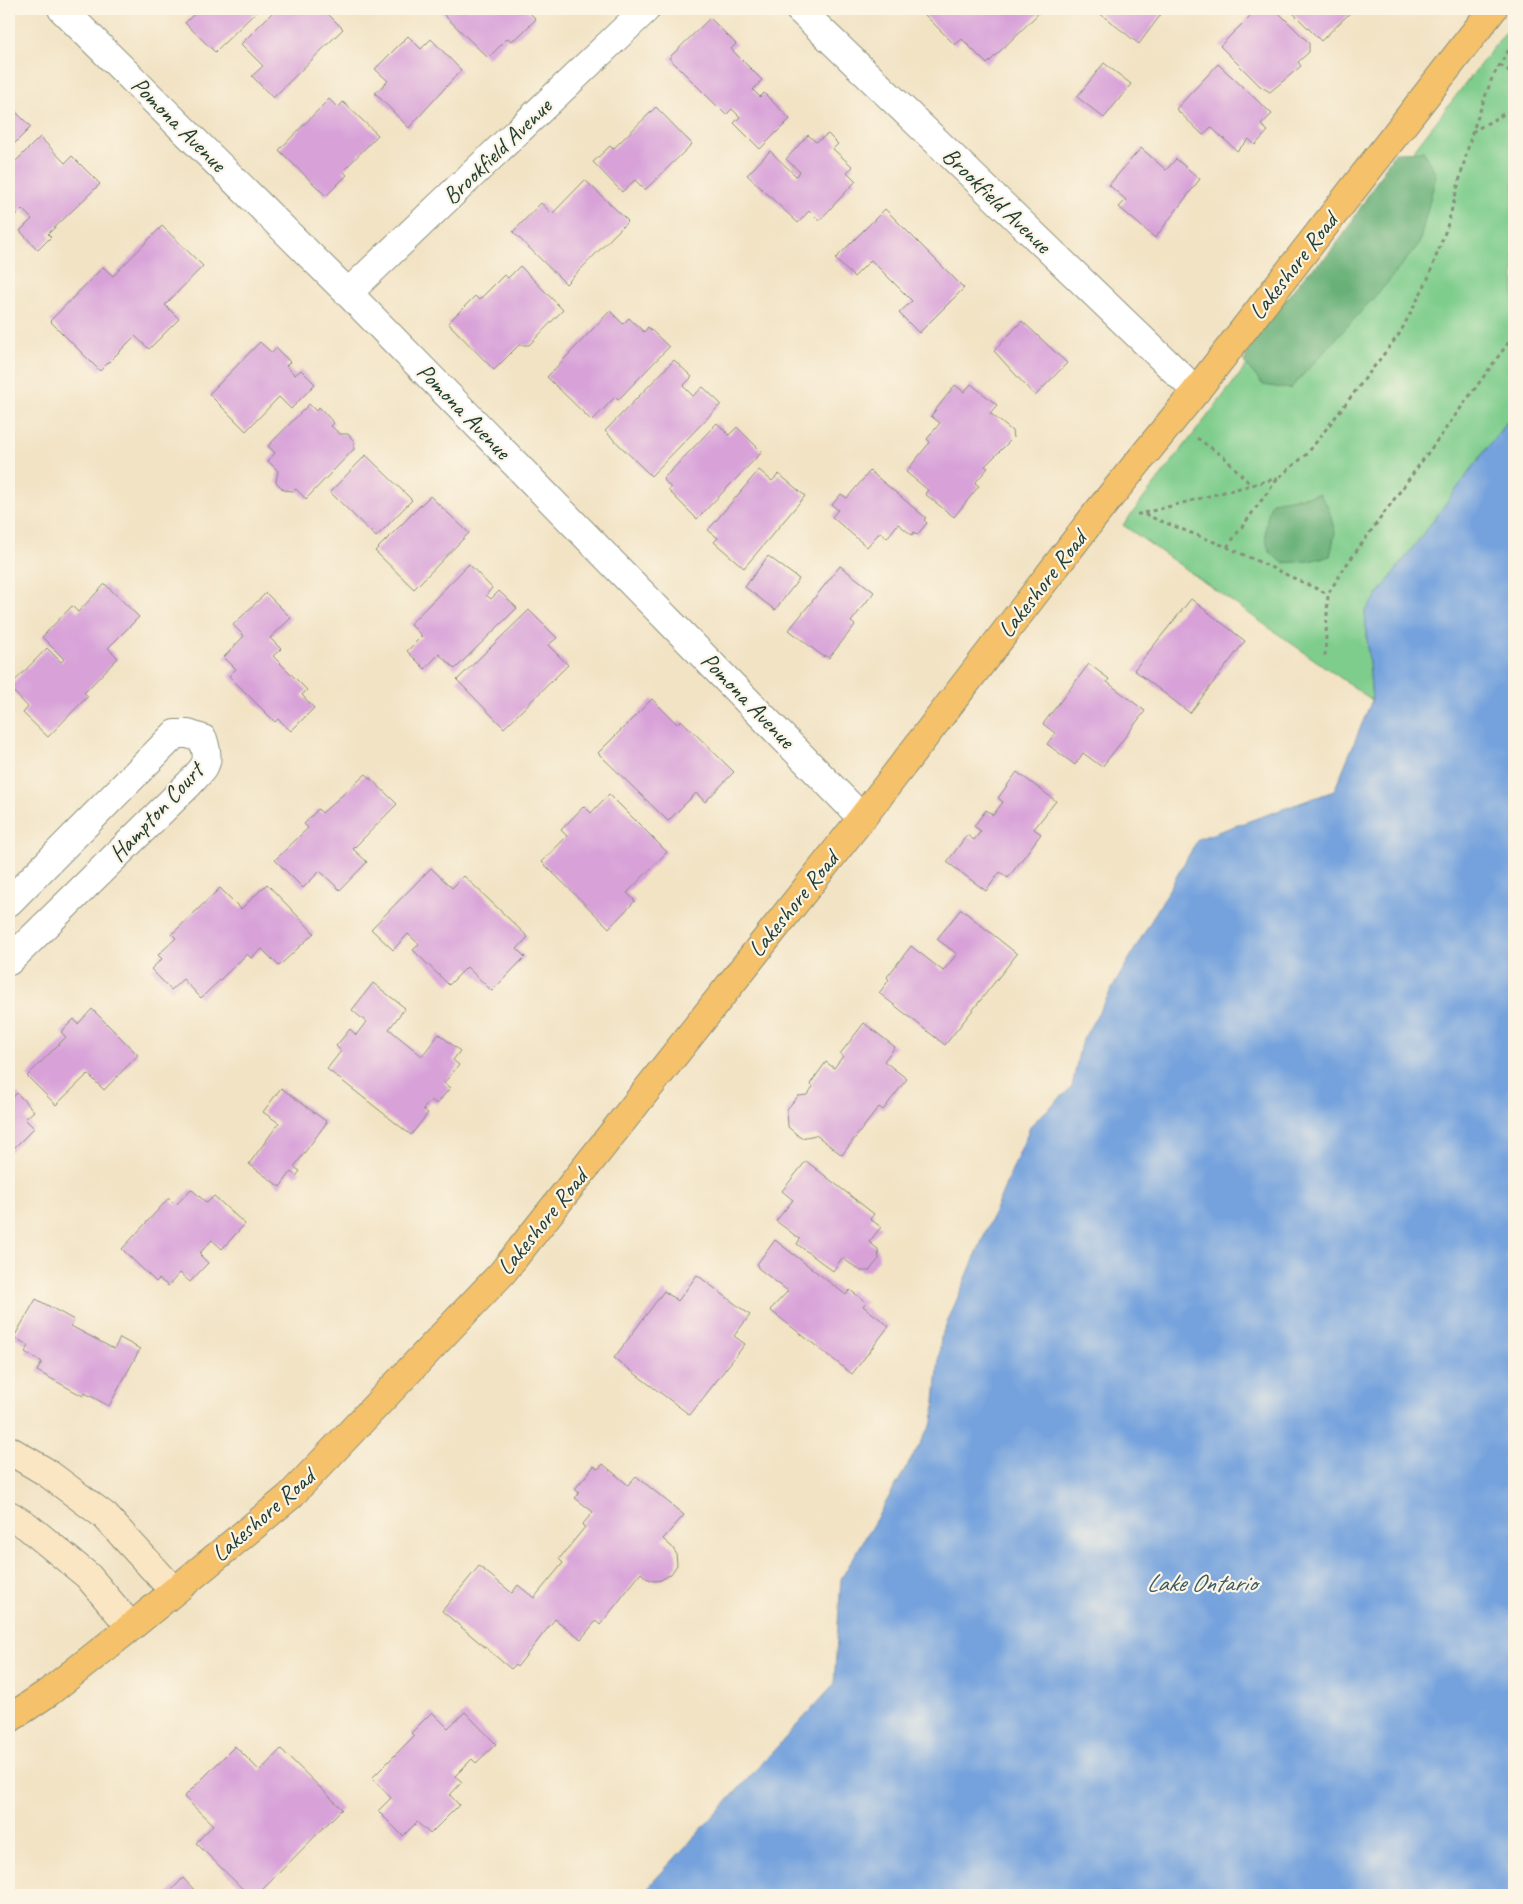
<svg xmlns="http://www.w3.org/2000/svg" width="1523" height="1904" viewBox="0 0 1523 1904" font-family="Caveat,sans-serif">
	<rect width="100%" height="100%" fill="#fcf5e5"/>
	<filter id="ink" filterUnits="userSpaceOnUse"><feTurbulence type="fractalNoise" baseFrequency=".02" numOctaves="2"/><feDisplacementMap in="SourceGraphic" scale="10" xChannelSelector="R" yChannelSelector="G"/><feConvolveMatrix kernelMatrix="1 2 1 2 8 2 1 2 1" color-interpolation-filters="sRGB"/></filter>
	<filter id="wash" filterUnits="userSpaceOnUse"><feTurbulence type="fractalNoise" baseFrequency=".0096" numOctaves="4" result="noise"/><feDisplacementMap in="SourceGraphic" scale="20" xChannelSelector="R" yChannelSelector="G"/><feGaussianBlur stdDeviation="1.12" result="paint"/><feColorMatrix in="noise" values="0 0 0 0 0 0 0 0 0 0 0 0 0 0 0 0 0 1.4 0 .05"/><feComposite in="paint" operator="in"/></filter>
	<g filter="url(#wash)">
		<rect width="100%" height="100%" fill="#f2e3c5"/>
		<path fill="#7fcd8d" stroke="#4f8560" d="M1514,21V412L1365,612L1372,700L1123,525Z"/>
		<path fill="#67b078" stroke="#437656" d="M1423,151L1436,175L1419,244L1388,282L1290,389L1263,385L1244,362L1255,337L1306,274L1327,256L1344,234L1395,152Z
			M1319,494L1328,506L1335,533L1330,556L1309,561L1284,563C1280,560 1274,557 1271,553C1262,540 1266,516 1272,502Z"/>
		<path fill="#74a2dd" stroke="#4a7088" d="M1514,412V1895H641L834,1685L841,1579L933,1422L941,1337L1031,1125L1072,1087L1081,1043L1198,839L1334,791L1372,700L1365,612Z"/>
		<g id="blocks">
			<path fill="#d8a2d9" d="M199,9H259L215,52L185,23Z
				M276,9H323L343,29L273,98L252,76L263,66L241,44Z
				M438,9H526L536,19L519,36L511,41L508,38L488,58Z
				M931,9H1005L1007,11L1009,9H1036L1040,12L987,64L962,39L955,45L925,15Z
				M1094,9H1165L1139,44Z
				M1257,9H1275L1309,43V52L1298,62L1301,66L1270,92L1260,86L1220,46Z
				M1289,9H1354L1321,41Z
				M710,18L736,44L731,49L762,80L753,90L760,97L764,93L790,119L760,149L734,123L740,117L732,109L726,115L669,58Z
				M408,36L421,49L431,39L461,70L409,128L375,93L388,81L375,69Z
				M1104,63L1131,84L1104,118L1077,97Z
				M1218,64L1272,114L1261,125L1268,131L1255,145L1249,139L1237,151L1211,127L1203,135L1176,109Z
				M329,99L338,108L343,102L378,135L343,171L347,175L326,196L279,150Z
				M9,105L31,127L9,149Z
				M656,107L692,144L645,190L635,180L622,192L593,162L610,146L613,149Z
				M828,134L838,144L833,149L853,167L847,172L856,181L819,221L809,211L798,223L747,175L770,151L796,176L800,172L786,159L808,135L816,142Z
				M40,137L65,163L72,156L100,184L48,234L51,237L38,250L20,231L32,219L22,209L11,220L9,218V168Z
				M1141,148L1166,170L1176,159L1200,179L1155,238L1119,207L1126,200L1109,185Z
				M585,180L628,221L566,284L513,232L541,203L552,214Z
				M885,209L964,288L919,333L899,313L912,301L871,260L854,277L835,259Z
				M162,226L203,266L165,305L179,319L149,349L135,336L100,371L50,321L103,267L113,276Z
				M520,266L563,310L529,345H519L494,370L448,323L475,296L479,300L504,275L508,278Z
				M610,311L623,324L629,318L644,332L648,327L669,347L618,400L615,397L592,421L547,377Z
				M1022,321L1067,363L1035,396L994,351Z
				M260,342L272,353L276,348L290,362L286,366L295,375L301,370L315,384L291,409L279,397L246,431L209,394Z
				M674,360L692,377L683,386L693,396L703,387L721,404L651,476L605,431Z
				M971,384L997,405L990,413L1012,431L1013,438L985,466L988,468L975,483L979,486L954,517L925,494L928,490L906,472L930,442L927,439L940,423L931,416L955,385L964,392Z
				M309,404L316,411L319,407L334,423L331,426L340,434H348L354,441V449L306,499L296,489L293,491L284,490L276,482L278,471L268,461L275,453L268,446Z
				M717,423L729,435L737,427L762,452L697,519L668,490L671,488L663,479Z
				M366,455L412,500L376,537L330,492Z
				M759,470L772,481L779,474L805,496L744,568L714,542L718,538L708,530Z
				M870,471L926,518L924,520L927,523L917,535L914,532L912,535L898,524L887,538L880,532L867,547L832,517L838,510L832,505L841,494L847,498Z
				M430,496L469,533L414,589L375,551Z
				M768,556L799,579L775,610L745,587Z
				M469,564L492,588L486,595L491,599L499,591L517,608L455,669L439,654L425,669L407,651L422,636L410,624Z
				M840,566L874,592L851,622L855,625L829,658L825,655L824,657L789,630Z
				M105,584L139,617L108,648L118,658L84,693L88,696L48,737L23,713L28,707L9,687L47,648L61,662L64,659L42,637L72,606L78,612Z
				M266,593L291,618L270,638L281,649L273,656L307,690L302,695L314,708L291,731L278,719L275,722L229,676L236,669L224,657L244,636L233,625Z
				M1191,599L1245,641L1190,713L1134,670Z
				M529,610L557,638L548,645L568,665L504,728L457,680Z
				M1089,664L1109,679L1107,682L1145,711L1102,767L1083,753L1075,765L1047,744L1055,733L1043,724Z
				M652,699L677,724L681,720L734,772L705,802L696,793L668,821L598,753Z
				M1017,772L1056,801L1034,829L1041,834L1008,878L1000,872L986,891L947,862L967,835L974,840L981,831L974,826L986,810L993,815L1003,802L998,798Z
				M366,774L397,804L353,849L367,862L340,890L320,871L303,888L275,860L308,828L304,824L318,809L322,813Z
				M609,794L667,852L627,893L635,901L609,928L542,862L567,836L561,830L584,806L591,813Z
				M431,868L452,888L464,876L528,937L517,949L525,957L492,991L467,967L449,985L413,950L419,944L408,934L393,950L371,929Z
				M267,884L314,933L279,966L262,949L251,958L247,954L201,998L183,979L171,990L151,969L162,959L158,955L176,938L172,934L220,888L241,909Z
				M961,909L1017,954L945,1045L879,993L889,980L887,977L911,946L943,971L957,954L937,939Z
				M373,983L405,1008L389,1029L422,1056L439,1034L460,1051L453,1060L459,1065L444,1083L450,1088L437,1104L431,1100L423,1109L428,1113L411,1135L327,1069L341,1051L336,1046L350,1029L356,1035L366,1022L352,1010Z
				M92,1009L138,1055L104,1090L88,1074L56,1105L27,1076L66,1037L61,1032L74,1019L78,1024Z
				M864,1023L895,1047L884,1061L907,1079L883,1110L879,1107L842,1155L816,1135L801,1138L788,1127L787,1109L798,1096L807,1095L813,1087L810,1084L826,1062L834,1068L843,1056L840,1054Z
				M281,1088L327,1122L294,1167L300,1171L296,1176L291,1172L280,1187L249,1164L279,1123L263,1112Z
				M17,1093L34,1111L25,1119L34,1128L9,1153V1102Z
				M806,1161L874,1214L870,1219L881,1227L869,1242L878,1249L879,1259L869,1271H861L842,1258L833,1271L797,1244L800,1239L776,1221L793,1200L782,1191Z
				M191,1189L207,1203L214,1196L245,1224L222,1249L212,1240L199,1254L208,1263L190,1282L180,1273L168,1286L159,1279L156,1282L122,1249L169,1198L176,1205Z
				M775,1240L846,1295L850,1290L866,1302L863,1306L889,1326L852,1374L770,1310L788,1291L758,1268L757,1264Z
				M697,1275L750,1315L734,1336L745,1344L690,1415L614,1358L664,1291L678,1301Z
				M36,1299L74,1320L71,1326L114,1349L120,1338L140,1349L109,1406L85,1393L83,1396L37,1371L42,1362L25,1352L29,1346L14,1337Z
				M603,1464L628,1485L636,1476L684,1515L663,1539L672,1547L676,1553L677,1565L671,1574L661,1580L654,1581L646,1578L641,1573L600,1625L596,1621L581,1639L555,1619L517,1667L515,1665L511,1669L442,1611L479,1566L512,1593L518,1585L534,1598L563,1563L559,1559L585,1527L582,1525L593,1512L575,1498L579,1493L575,1489L594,1466L598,1469Z
				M432,1712L448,1728L465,1712L496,1744L476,1763L472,1759L455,1776L462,1782L450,1795L459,1805L430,1834L417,1822L403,1836L378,1811L391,1798L372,1778L414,1736L411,1733Z
				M235,1746L260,1771L281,1749L342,1809L257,1895H249L196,1843L213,1825L184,1797Z
				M183,1878L199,1895H167Z"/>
		</g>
	</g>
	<g filter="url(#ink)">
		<use href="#blocks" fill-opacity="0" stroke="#88907c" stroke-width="1"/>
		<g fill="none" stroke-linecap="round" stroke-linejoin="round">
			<g stroke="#88907c" stroke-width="30">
				<path id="street" d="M62,9L348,293L862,818
					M799,9L1196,391
					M348,293L646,9
					M9,902L175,734H188L203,739C211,764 206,765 189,784L9,961"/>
			</g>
			<g stroke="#88907c" stroke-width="30">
				<path id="secondary" d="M9,1450L46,1472L105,1516L174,1591
					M9,1515L27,1526L88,1576L131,1627"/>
			</g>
			<g stroke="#88907c" stroke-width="30">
				<path id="primary" d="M9,1719L49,1692L131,1627L290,1496L502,1273L862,818L1096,514L1196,391L1493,9"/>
			</g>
			<path stroke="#88907c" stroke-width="3" stroke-dasharray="4 4" stroke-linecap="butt" d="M1500,65L1514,74
				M1472,132L1514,108
				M1197,438L1224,457L1251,485
				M1144,513L1278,478
				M1137,514H1143L1227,547L1328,594
				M1227,547L1278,478L1307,454L1400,333L1427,281L1447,227L1472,133L1492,78L1514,41
				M1325,656L1328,594L1344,568L1514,335"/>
			<use href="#street" stroke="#fff" stroke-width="28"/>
			<use href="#secondary" stroke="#fbe6c4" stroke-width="28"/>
			<use href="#primary" stroke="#f5c16b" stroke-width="28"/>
		</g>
	</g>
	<g text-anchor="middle" stroke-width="4.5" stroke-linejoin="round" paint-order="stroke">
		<g font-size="24" fill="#1f3d34" stroke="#fcf5e5">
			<text transform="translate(179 124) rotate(45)" y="8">Pomona Avenue</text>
			<text transform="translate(497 151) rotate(-44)" y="8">Brookfield Avenue</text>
			<text transform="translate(997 200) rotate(44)" y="8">Brookfield Avenue</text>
			<text transform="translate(1293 266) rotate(-52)" y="8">Lakeshore Road</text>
			<text transform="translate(464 411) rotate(46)" y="8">Pomona Avenue</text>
			<text transform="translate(1042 584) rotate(-52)" y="8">Lakeshore Road</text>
			<text transform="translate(748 700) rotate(46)" y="8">Pomona Avenue</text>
			<text transform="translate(156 812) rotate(-47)" y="8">Hampton Court</text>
			<text transform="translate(793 904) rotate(-51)" y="8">Lakeshore Road</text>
			<text transform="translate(542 1222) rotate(-51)" y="8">Lakeshore Road</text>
			<text transform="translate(263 1515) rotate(-41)" y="8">Lakeshore Road</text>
		</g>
		<g font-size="25" font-style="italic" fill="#395b67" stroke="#fcf5e5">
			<text x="1201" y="1591">Lake Ontario</text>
		</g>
	</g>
	<rect width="1523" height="1904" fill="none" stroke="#fcf5e5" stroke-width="30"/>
</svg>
